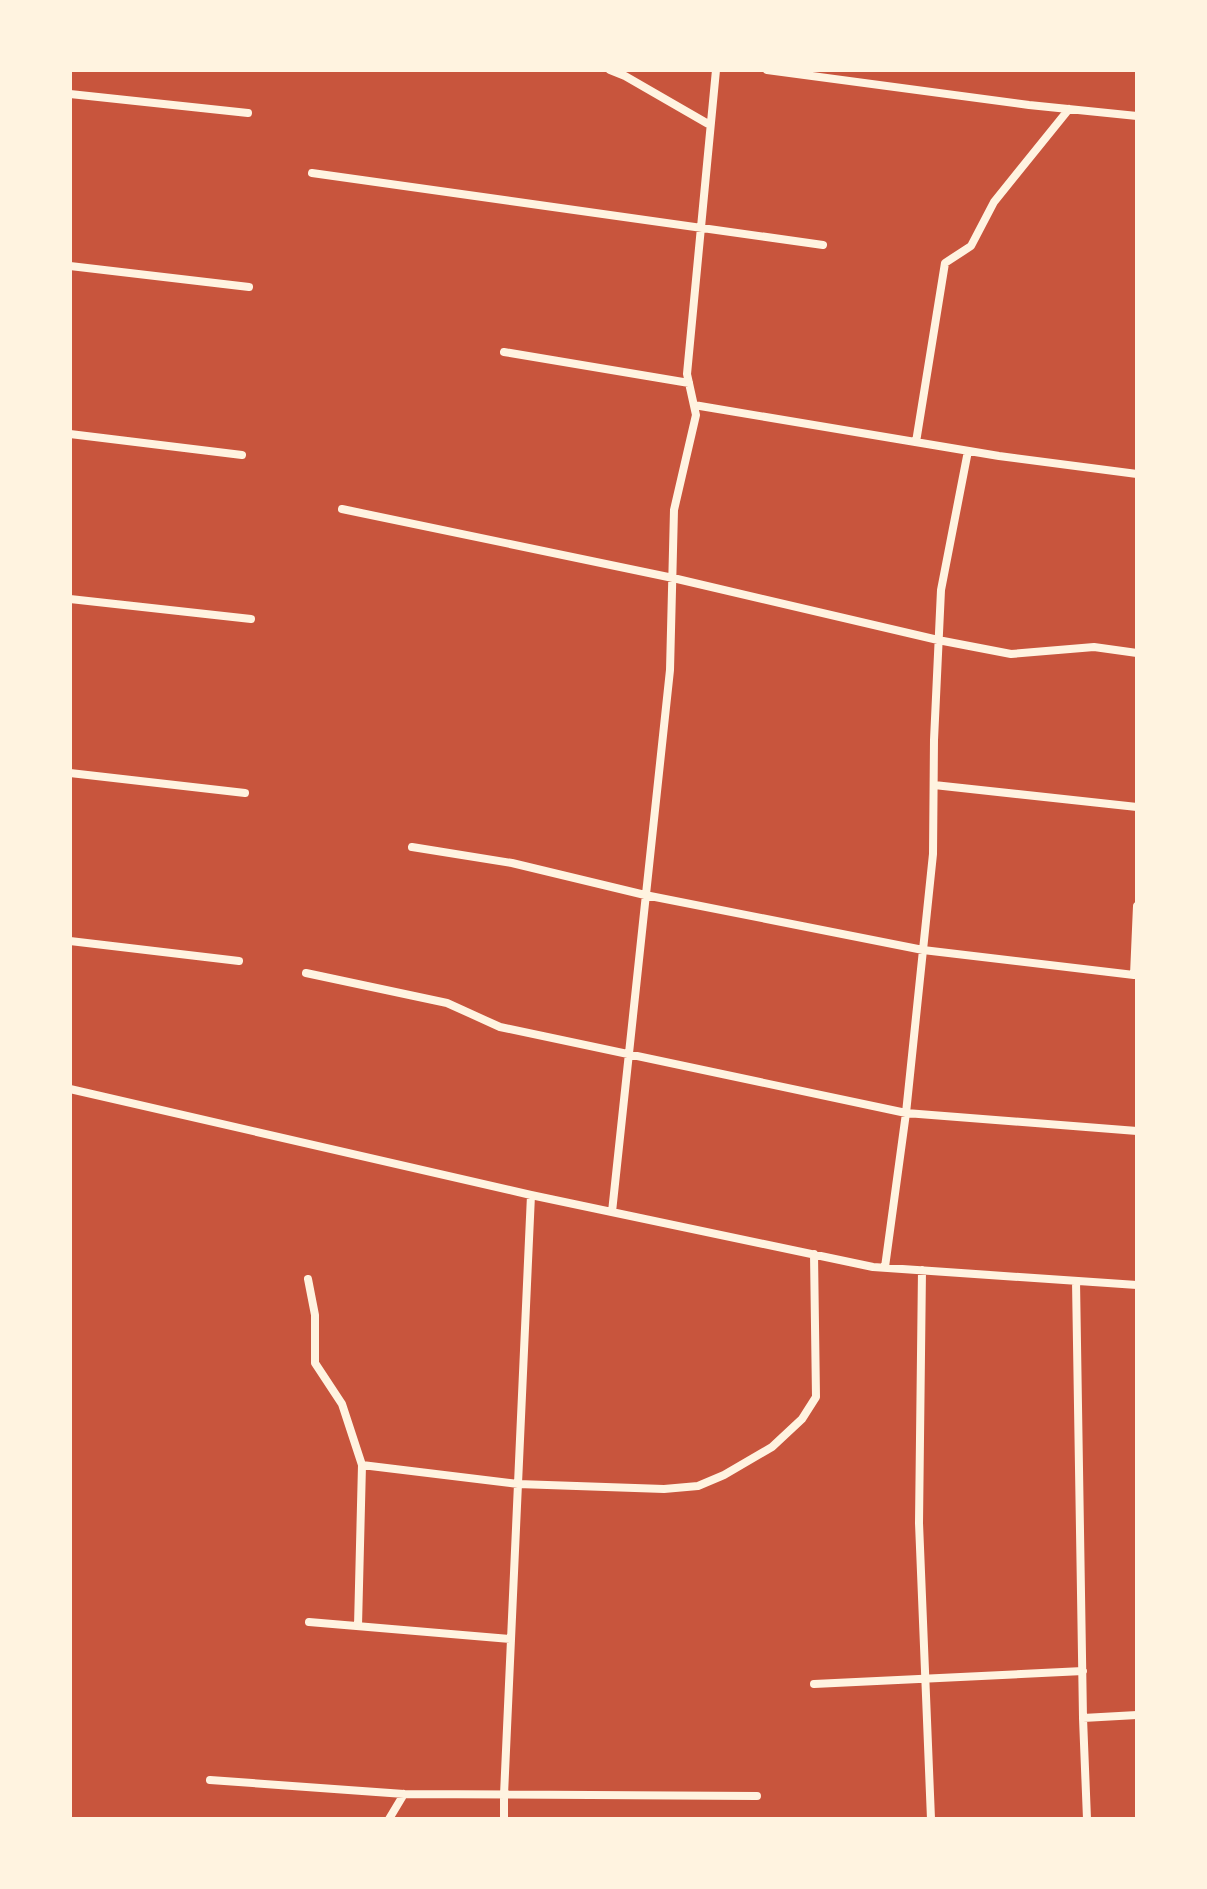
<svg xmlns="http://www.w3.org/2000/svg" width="1207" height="1889" viewBox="0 0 1207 1889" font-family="'Playfair Display',serif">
	<rect width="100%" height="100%" fill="#c8553d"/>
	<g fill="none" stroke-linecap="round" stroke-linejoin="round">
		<path stroke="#fff3e0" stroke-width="8" d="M610,70L625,76L710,125
			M767,70L1029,105L1137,116
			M70,94L248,113
			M312,173L823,245
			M70,266L249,287
			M504,352L689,383
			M694,405L999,456L1137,474
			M70,434L242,455
			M916,442L945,263L971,246L994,202L1069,109
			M342,509L673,578L938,640L1011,654L1094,647L1137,653
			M70,599L251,619
			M70,773L245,793
			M934,785L1137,807
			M412,847L512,863L645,895L923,950L1134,975L1137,906
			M70,941L239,961
			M306,973L447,1003L500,1027L906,1113L1137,1131
			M70,1089L531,1195L873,1267L1137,1285
			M612,1212L670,670L674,510L696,415L687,374L716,70
			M885,1267L906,1113L933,854L934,740L941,590L968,451
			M922,1270L919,1523L931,1819
			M308,1279L315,1315V1363L342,1404L362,1465L358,1626
			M1076,1281L1083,1718L1087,1819
			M362,1465L518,1484L664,1489L698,1486L724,1475L772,1447L802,1419L816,1397L814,1254
			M309,1622L511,1639
			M814,1684L1083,1671
			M1083,1718L1137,1715
			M210,1780L404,1794L757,1796
			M389,1819L404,1794
			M504,1819V1795L531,1195"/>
	</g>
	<rect width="1207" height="1889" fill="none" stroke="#fff3e0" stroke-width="144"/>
</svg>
